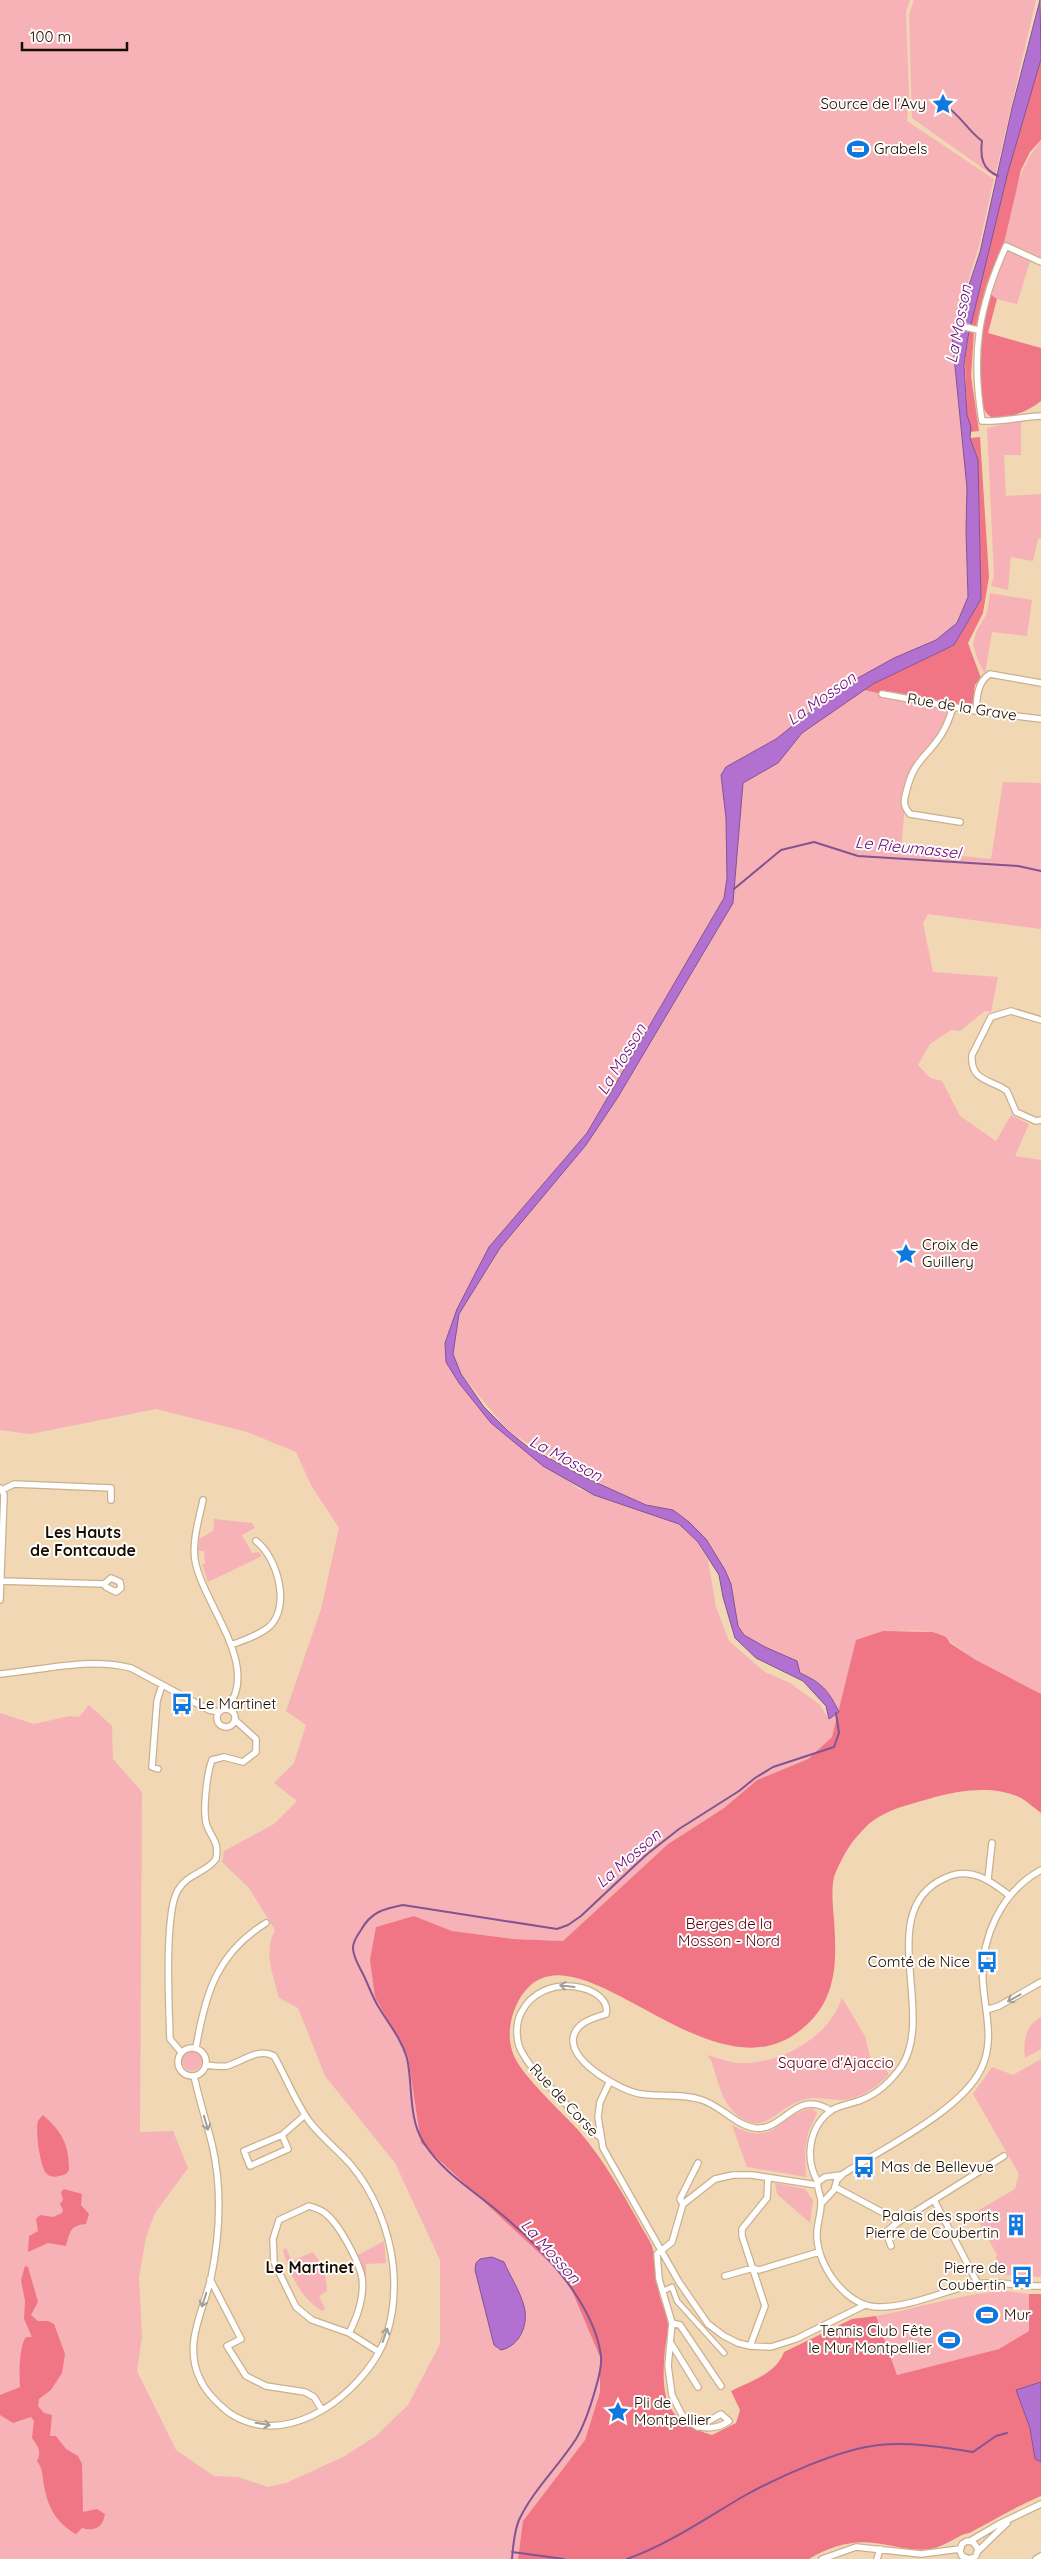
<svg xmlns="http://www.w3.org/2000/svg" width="1041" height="2559" viewBox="0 0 1041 2559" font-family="Quicksand,sans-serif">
	<rect width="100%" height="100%" fill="#f2d7b4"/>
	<path fill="#f6b2b6" d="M0,0H910L906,12L909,95L907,121L994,179L980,242L952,336L967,488L966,530L968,597L957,623L936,640L894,658L840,688L776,739L726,767L721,775L726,818L727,878L724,898L587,1133L489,1247L458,1308L446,1362L491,1423L579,1489L679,1524L698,1542L708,1560L716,1607L729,1641L765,1672L790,1683L820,1705L829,1719L839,1712L819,1687L744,1635L738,1627L731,1584L725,1570L706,1539L673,1510L641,1505L586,1478L509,1432L461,1374L453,1354L459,1314L500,1248L586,1145L618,1097L733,903L743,783L778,763L802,733L864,690L956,710C945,740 928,749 914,774C903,795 904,827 901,850L991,859L1003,782L1041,783V929L928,914L923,923L933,972L998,977L991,1012L985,1011L960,1031L951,1030L930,1044L918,1065L930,1078L942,1081L960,1116L996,1141L1011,1115L1029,1124L1015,1156L1041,1160V1694C1020,1683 1000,1674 980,1662C967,1655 943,1634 932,1632C906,1628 881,1632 857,1640L832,1737L808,1759L757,1780L724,1808L668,1844L563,1941L513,1939L452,1931L414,1916L375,1997L408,2057L421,2143L567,2279L600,2357V2392L585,2440L523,2521L518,2559H0V1713L34,1724L70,1716L79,1717L89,1705L112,1726L113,1759L142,1792L140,2132L173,2131L188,2168L155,2213L146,2237L139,2277L142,2337L137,2371L176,2450L214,2476L238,2477L268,2487L286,2483L343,2457L376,2436L408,2405L440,2344V2260L395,2163L325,2076L298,2008L279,1998C273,1975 263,1952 275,1930L249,1888L222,1862L224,1851L274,1824L297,1801L274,1783L294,1763L306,1725L286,1711L321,1609L339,1528L311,1485L296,1452L247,1432L156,1409L30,1434L0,1430Z
		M914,0H1036L995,177L912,118L909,15Z
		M1041,141V260L1004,243C1013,205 1015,171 1041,141Z
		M1007,250L1030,261L1017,304L997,299L989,293Z
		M1021,420V455H1004L1006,496L1041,494V538L1038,539L1033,561L1011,557L1008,590L991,586L994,576L987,428Z
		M990,593L1032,600L1027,636L992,632L985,674L978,661L973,644L976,632L987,613Z
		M214,1519L252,1523L255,1528L242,1535L252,1553L259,1552L262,1556L208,1582L202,1564H205L204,1551H198L199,1539L213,1531Z
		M842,1998L865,2036L871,2061L881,2062L889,2074C879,2086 859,2099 843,2100C821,2100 814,2093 791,2105C775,2113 766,2129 747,2121C722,2110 719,2083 711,2060L707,2055C716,2057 727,2062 737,2063C771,2065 811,2047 831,2019C836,2013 839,2005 842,1998Z
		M1041,2017V2049L1025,2058C1023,2042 1025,2026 1041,2017Z
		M182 2061a10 10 0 1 1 20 0a10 10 0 1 1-20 0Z
		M1041,2059V2277L991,2274L997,2255L974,2213L1015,2189L1019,2174L973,2094L992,2067L1013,2075Z
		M812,2108L817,2113L808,2133L805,2151L806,2177L747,2167L732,2125C775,2149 777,2115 812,2108Z
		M775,2183L805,2189L813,2200L810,2223L777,2194Z
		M384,2241L386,2263L366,2264V2275H363L356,2256Z
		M286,2248L292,2261L313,2252C324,2266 326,2274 327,2291L319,2296L325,2309L322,2311C300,2297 290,2275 283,2250Z
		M1007,2291L1029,2294V2331L999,2349L897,2375L876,2316C920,2308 962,2293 1007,2291Z"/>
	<path fill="#f17685" d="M1041,59V140L1030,152L1021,170L1004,243L986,286L976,327L970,325L1008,172Z
		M989,293L997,299L988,333L1041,348V401C1031,409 1022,413 1010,416C1004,417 997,420 991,417C967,403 985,317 989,293Z
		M969,331L974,332L971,376L979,431L970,432L967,415L965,363Z
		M980,437L989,577L983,613L968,643L981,678L975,685L972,707L888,691L882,694L864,690L873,684L954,645L981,599L978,460L970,438Z
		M883,1631L933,1632L946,1637L950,1643L976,1660L1041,1694V1813C1034,1808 1028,1802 1021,1798C995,1785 961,1790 935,1797C916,1803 894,1807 877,1818C867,1824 858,1835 851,1844C844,1854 838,1866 834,1877C831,1890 833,1907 834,1920C837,1962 837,2000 803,2028C713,2106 581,1922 525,1991C511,2008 505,2036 514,2056C523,2077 562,2112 579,2131C601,2157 620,2188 637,2219C641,2227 648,2237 652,2246C656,2259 655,2275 658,2289C660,2301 667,2313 668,2325C668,2333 666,2341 665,2349C661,2395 663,2421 712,2435L736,2423L740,2410L731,2391C751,2381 776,2374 784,2352L852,2319L876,2316L897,2375L999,2349L1029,2331V2294H1041V2382L1016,2390L1030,2428L1035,2459L1041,2462V2496C1017,2506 996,2519 973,2531C969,2534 966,2533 962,2535C952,2540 944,2546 931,2549C912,2552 893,2545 874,2543C851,2540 829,2547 809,2559H518L523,2521L585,2440L600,2392V2357L567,2279L421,2143L408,2057L375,1997L370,1960L376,1927L414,1916L452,1931L513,1939L563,1941L668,1844L724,1808L757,1780L808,1759L832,1737L856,1640Z
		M43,2115C62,2132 69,2144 69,2170L66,2174C60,2176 52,2179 47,2174C40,2169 35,2129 38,2121C39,2119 42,2116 43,2115Z
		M64,2189L82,2194L81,2205L89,2214L86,2224C70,2225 70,2232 66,2246L48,2243L28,2252L29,2236L38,2231L36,2219L40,2215L53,2217L62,2213L63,2210L60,2204L63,2200L61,2192Z
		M25,2266L28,2267L38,2302L31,2315L38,2321H48L54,2324L65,2354L62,2373L51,2390L39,2399L38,2406L44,2413L52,2415L50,2436H56L66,2449L78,2456L82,2464L83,2512L97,2509L105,2514C103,2527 95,2532 82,2528L76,2534C54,2522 46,2503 43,2479C42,2471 42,2468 37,2461C42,2452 38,2446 32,2438L34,2421L31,2417L13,2423L0,2415V2395L20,2387C19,2375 19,2346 26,2337H32L24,2319L25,2301L21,2280Z"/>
	<path fill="#b271d0" stroke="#835392" d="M1040,0L1041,59L1008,172L968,337L964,365L967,415L971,427L970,438L978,460L981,599L954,645L873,684L802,733L778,763L743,783L733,903L618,1097L586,1145L500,1248L459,1314L453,1354L461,1374L484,1407L509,1432L528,1447L586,1478L646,1505L673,1510L689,1522L706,1539L725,1570L731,1584L738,1626L744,1635L765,1647L797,1661L800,1673C822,1683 828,1690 839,1712L829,1719L826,1706L803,1681L756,1658L735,1638L723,1597L719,1575L698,1542L679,1524L594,1495L543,1466L491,1423L459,1383L446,1362L445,1343L457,1309L489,1247L587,1133L724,898L727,878L726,818L721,775L726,767L776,739L840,688L894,658L936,640L957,623L968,597L966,530L967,488L952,336L980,252L1012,108Z
		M492,2257L504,2262C510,2276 520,2291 524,2306C529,2324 520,2346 501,2350L494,2345L475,2270L476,2263L480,2259Z
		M1041,2382V2462L1035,2459L1030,2428L1016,2390Z"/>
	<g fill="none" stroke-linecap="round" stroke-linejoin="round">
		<path stroke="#835392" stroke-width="2" d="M943,104C960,114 967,130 982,141C980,157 982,169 998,176
			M734,889L781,850L814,842L858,856L1018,866L1041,871
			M512,2552L564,2559
			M512,2559C513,2546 514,2532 519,2520C533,2490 558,2467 576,2439C585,2424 591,2405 596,2387C599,2377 602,2366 601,2356C594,2302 540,2246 500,2213C474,2191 443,2173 424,2143C408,2119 413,2085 407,2058C401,2038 388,2023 378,2006C372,1996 368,1984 363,1974C359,1966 353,1957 353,1948C353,1941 357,1936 361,1930C371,1912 383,1909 403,1905L557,1929L568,1925L581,1916L646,1855L679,1829L739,1791L755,1778L773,1767L834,1747L839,1733L836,1713
			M627,2559C669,2544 706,2518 744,2496C778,2477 840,2449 879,2445C911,2442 941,2447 973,2452L996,2436L1007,2433"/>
		<g stroke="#cab08e" stroke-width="7">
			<path id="pedestrian" d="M663,2291L672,2287L677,2301L724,2353"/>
		</g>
		<g stroke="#cab08e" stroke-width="8">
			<path id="minor" d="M1041,262L1006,246C978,308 971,354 982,421C1001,422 1021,417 1041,416
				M957,325L978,330
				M882,694L976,711L1041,719
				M953,707C950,717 947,726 941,735C927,757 914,760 907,789C904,800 902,805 910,814L960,822
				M976,711C977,697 977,682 990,674L1041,683
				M1041,1020L1011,1011L991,1017L972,1055C970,1082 991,1079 1007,1091L1016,1112L1036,1121L1041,1120
				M0,1488L2,1490L14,1484L111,1488V1500
				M203,1500C199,1519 192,1541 195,1560C202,1603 263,1668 226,1709
				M0,1581L104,1584L106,1587L116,1592L121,1588L120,1582L111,1578L104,1584
				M0,1600L4,1495L2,1490
				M231,1645C244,1640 260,1635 270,1626C291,1605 277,1557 256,1541
				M0,1674C43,1670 89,1657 131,1668L209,1710L219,1712
				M217 1718a9 9 0 1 1 18 0a9 9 0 1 1-18 0Z
				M158,1769L152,1767L157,1701L162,1685
				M988,1879L992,1843
				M986,2010L999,2006L1041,1982
				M178 2062a14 14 0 1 1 28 0a14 14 0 1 1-28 0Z
				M196,2048C205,1994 217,1953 266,1923
				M181,2052L170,2039C169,2008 164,1912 178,1890C187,1874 206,1873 216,1859C219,1841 213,1841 207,1826C202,1813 207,1773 212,1760L224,1757L243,1762L256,1752V1739L235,1720
				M194,2076C199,2099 206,2121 212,2144C222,2187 220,2234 211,2278C203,2312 183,2344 200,2379C206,2393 217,2403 228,2412C282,2450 350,2402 378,2354C393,2328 396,2294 393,2265C389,2230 374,2192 351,2165C338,2150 321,2137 309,2121C295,2101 286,2077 274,2056C258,2047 242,2062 227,2066C220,2067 213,2066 206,2065
				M610,2081L600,2102L598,2117L603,2148L679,2282L708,2324L724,2336L738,2343L750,2346L771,2347L796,2339L865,2305
				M282,2135L288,2149L250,2166L244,2151L282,2135L305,2115
				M600,2137C583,2125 571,2109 557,2094C543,2080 527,2065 519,2046C516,2036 516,2023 521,2013C542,1969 613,1986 606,2014C593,2018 574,2023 573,2040C573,2064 621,2091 641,2094C661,2097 683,2093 702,2100C721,2106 735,2125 755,2128C783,2132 797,2087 831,2111
				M841,2175L825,2177L818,2182C816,2189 822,2196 821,2204C821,2215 816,2226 817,2238C819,2268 847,2308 881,2307C915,2306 944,2290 977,2284C997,2280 1020,2287 1041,2286
				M818,2182C804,2158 809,2126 832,2110C840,2105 851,2104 861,2100C877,2094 891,2081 901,2067C937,2014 873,1910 945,1878C970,1866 990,1880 1010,1896
				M835,2187L893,2218L897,2223L1004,2156
				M934,2200L978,2284
				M683,2204L680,2199L698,2163
				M821,2204L834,2190L837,2180L843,2174C882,2149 962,2110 981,2069C995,2041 985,2012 983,1983C980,1938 1001,1892 1041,1870
				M891,2246L886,2232L897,2223
				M725,2276L753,2268L759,2270L819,2252
				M210,2279L241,2339L227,2346L246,2376L266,2386L305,2392L314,2397L322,2410
				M672,2323L680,2325L721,2386
				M349,2333C358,2316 366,2292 361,2273C356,2257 339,2224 326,2214C321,2209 315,2208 309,2206L279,2220L273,2239L274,2262L296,2307L312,2320L349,2333L379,2352
				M672,2345L698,2387
				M750,2346L765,2306L742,2236V2229L767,2198L768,2178
				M698,2427L721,2414L729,2421C719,2429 708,2429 696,2426L682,2415L672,2395L668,2366L672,2323L659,2279L657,2254L672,2242L683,2204L715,2179L733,2175H752L817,2185
				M970,2541L999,2524L1041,2504
				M978,2551L1007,2523
				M822,2559L856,2547L921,2554L960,2549
				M877,2559L880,2549
				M969,2559L962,2556L960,2551L962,2544L967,2541L973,2542L978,2549L976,2556L970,2559
				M1036,2559L1041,2556"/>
		</g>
		<use href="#pedestrian" stroke="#fff" stroke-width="4.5"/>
		<use href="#minor" stroke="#fff" stroke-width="5.5"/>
	</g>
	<defs><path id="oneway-shaft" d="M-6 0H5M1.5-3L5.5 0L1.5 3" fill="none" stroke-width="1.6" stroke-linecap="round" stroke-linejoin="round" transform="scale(1.25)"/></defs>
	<g stroke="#a19e9a">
		<use href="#oneway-shaft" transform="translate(567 1986) rotate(-173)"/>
		<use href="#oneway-shaft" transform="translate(1014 1998) rotate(151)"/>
		<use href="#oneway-shaft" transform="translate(206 2123) rotate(74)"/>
		<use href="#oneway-shaft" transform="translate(204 2300) rotate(108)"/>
		<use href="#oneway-shaft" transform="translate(385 2335) rotate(-71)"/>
		<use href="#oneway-shaft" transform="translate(263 2424) rotate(9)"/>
	</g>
	<defs>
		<g id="sight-bare" transform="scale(1.725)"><path d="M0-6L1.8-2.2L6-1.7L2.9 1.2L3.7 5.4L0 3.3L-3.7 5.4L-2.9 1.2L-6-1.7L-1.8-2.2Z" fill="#0c78e0" stroke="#fffcf9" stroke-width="2.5" paint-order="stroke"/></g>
		<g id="stadium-bare" transform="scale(1.725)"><path d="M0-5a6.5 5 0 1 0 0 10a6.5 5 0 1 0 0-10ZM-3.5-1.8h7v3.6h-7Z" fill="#0c78e0" stroke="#fffcf9" stroke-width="2.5" paint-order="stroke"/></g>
		<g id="bus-bare" transform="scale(1.725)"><path d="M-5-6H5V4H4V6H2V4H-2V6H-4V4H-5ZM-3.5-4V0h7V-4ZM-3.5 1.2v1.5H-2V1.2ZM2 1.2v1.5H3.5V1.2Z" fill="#0c78e0" stroke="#fffcf9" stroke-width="2.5" paint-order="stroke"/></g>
		<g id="building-bare" transform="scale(1.725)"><path d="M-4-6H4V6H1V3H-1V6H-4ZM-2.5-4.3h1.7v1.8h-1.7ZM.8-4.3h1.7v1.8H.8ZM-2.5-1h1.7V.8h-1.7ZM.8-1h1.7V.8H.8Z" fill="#0c78e0" stroke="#fffcf9" stroke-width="2.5" paint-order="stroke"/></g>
	</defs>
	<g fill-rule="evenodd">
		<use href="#sight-bare" x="943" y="104"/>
		<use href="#stadium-bare" x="858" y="149"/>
		<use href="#sight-bare" x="906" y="1254"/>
		<use href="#bus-bare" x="182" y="1704"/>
		<use href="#bus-bare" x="987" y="1962"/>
		<use href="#bus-bare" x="864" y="2167"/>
		<use href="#building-bare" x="1016" y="2225"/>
		<use href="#bus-bare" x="1022" y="2277"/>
		<use href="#stadium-bare" x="987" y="2315"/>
		<use href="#stadium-bare" x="949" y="2340"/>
		<use href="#sight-bare" x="618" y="2412"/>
	</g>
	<g text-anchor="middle" stroke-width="4" stroke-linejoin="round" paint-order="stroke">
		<g font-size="15" fill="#150c02" stroke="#fffcf9" text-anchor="start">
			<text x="926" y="109" text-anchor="end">Source de l'Avy</text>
			<text x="874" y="154">Grabels</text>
			<text x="922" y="1250">Croix de<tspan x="922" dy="17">Guillery</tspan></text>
			<text x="198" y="1709">Le Martinet</text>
			<text x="970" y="1967" text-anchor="end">Comté de Nice</text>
			<text x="881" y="2172">Mas de Bellevue</text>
			<text x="999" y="2221" text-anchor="end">Palais des sports<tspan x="999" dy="17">Pierre de Coubertin</tspan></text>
			<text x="1006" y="2273" text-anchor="end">Pierre de<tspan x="1006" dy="17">Coubertin</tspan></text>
			<text x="1004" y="2320">Mur</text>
			<text x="932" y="2336" text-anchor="end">Tennis Club Fête<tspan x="932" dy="17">le Mur Montpellier</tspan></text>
			<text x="634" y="2408">Pli de<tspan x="634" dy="17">Montpellier</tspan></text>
		</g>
		<g font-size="15" fill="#150c02" stroke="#fffcf9">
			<text transform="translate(962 707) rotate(9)" y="5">Rue de la Grave</text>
			<text transform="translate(564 2100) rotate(47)" y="5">Rue de Corse</text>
		</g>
		<g font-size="15" fill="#520318" stroke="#fffcf9">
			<text x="729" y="1929">Berges de la<tspan x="729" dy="17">Mosson - Nord</tspan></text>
			<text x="836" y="2068">Square d'Ajaccio</text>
		</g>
		<g font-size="16" font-style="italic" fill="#660e85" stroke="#fffcf9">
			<text transform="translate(958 324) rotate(-79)" y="6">La Mosson</text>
			<text transform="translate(821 698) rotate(-35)" y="6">La Mosson</text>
			<text transform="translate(908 847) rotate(6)" y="6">Le Rieumassel</text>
			<text transform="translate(621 1059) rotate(-59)" y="6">La Mosson</text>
			<text transform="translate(566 1458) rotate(28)" y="6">La Mosson</text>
			<text transform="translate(628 1858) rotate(-41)" y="6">La Mosson</text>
			<text transform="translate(551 2251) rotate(48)" y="6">La Mosson</text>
		</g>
		<g font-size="16" font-weight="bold" fill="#150c02" stroke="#fffcf9">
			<text x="83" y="1538">Les Hauts<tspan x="83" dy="18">de Fontcaude</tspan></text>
			<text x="310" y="2273">Le Martinet</text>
		</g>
	</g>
	<path d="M22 42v8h105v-8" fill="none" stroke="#150c02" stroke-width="2.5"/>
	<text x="30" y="42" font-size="15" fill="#150c02" stroke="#fffcf9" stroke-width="4" paint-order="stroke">100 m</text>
</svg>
